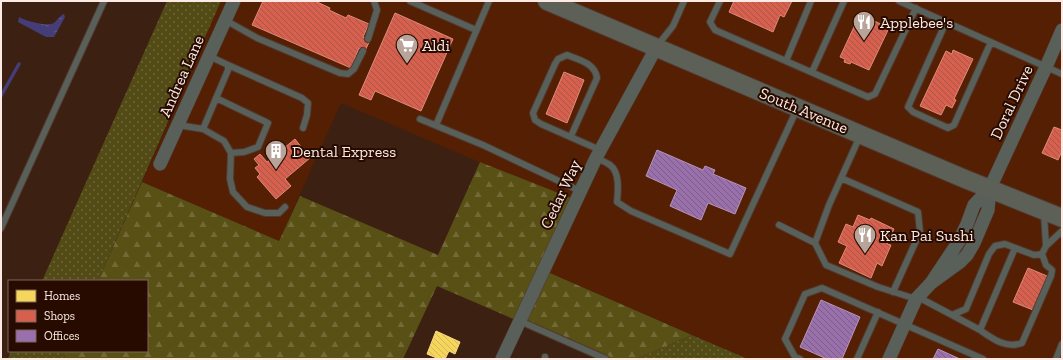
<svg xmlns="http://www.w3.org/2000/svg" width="1063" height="360" viewBox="0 0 1063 360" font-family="'Zilla Slab',serif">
	<defs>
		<pattern id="grass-dots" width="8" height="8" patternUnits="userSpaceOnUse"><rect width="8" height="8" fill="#534b15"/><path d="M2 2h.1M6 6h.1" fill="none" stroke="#6d6537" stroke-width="1.8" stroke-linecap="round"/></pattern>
		<pattern id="forest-firs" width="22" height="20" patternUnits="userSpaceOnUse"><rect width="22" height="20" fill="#595015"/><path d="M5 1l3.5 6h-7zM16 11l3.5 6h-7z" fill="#726937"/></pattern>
		<pattern id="water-ripples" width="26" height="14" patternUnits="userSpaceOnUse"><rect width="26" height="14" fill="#443d78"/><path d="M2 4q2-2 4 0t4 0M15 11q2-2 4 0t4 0" fill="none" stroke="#60598b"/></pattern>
		<pattern id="homes-back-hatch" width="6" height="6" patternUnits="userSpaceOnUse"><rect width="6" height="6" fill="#f6d55c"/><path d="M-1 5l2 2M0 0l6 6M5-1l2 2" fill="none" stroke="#d4b857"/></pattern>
		<pattern id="shops-back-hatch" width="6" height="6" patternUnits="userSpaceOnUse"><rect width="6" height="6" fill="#d6604d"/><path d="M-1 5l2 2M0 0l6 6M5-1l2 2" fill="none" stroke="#a6574a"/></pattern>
		<pattern id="offices-back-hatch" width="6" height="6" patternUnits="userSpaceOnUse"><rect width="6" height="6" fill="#9970ab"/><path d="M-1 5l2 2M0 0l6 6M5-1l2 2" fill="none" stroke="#7a5f82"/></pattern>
	</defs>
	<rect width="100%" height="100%" fill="#3c2012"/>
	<path fill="#541f03" d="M221,1H1062V359H748L543,270L486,165L341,103L279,241L142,182Z"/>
	<path fill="url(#grass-dots)" d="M167,1H221L98,281H42Z
		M692,335L748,359H636Z
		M11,351H68L64,359H8Z"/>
	<path fill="url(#forest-firs)" d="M480,162L576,200L543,270L692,335L636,359H606L437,286L403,359H64L68,351H147V281H98L142,182L279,241L300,196L438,255Z"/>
	<path fill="url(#water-ripples)" d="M64,14L65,17L54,37H46L18,22L19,17C26,21 47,27 54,23C58,20 59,16 64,14Z"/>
	<path fill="url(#homes-back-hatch)" stroke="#f8dc85" d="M436,331L460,342L455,354L449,351L445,359H439L427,354Z"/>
	<path fill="url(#shops-back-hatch)" stroke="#e18a7a" d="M263,1H315L330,8L329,10L346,18L348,15L369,24L363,37L370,40L365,51L359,48L351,68L252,25Z
		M734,1H792L784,17L780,15L773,32L729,12Z
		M395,13L453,39L421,111L375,91L371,100L359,95Z
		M860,14L889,28L869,70L851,62L850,64L844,62L845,59L840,57Z
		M953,50L973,59L954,99L956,100L952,108L946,105L941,115L920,106L946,51L952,54Z
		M564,72L584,80L567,123L546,114Z
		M1054,127L1062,130V151L1058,160L1042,153Z
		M295,139L310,158L285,179L291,186L276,199L257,177L260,174L255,168L259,165L254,159L260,154L267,162Z
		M858,215L870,220L871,218L894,229L887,244L891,245L882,266L877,263L871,278L839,263L847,246L838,242L846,224L853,227Z
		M1028,268L1047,276L1033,310L1013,302Z"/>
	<path fill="url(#offices-back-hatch)" stroke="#b795bc" d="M657,150L703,170L705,166L715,170L713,174L746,188L735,214L708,203L701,220L670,206L677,190L646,176Z
		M821,300L860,317L842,359H827L800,347Z
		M938,349L960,359H933Z"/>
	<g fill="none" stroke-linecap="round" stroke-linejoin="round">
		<path stroke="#443d78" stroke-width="3.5" d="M1,96L19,64"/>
		<g stroke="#50392f" stroke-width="8">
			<path id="service" d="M410,1L476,30
				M720,1L710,22L715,30L868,97L875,94L916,8
				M899,1L1062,74
				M225,20L257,38L340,73L348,74L354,69L363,51
				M946,22L908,107L913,112L948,128L954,125L991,42
				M368,39L377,10L374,1
				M657,46L673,26L684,1
				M786,61L811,1
				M228,65L302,98L308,103L307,115L303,128
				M812,72L844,1
				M216,98L268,123L258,147L244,152L231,153
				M420,119L483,145L580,191
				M178,125L203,129L224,141L231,153L230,179L233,192L247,207L265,213H279L285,207
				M436,125L489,1
				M203,129L228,70V65L209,56
				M571,136L597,78C595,63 579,60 567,55L558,59L555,64L533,113L535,120L541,124L600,150
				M860,136L829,205L815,243L826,265L878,287L916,299
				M596,158C600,160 606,162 610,165C620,172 618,191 617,202L631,211L730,254L797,109
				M841,178L918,212L920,232L893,292
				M1044,214L1046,246L1062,231
				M779,225L815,243
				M1,228L104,1
				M918,297L952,315L966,309L989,254L995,246L1005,244L1034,255L1042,254L1046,246
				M952,315L980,330L1015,248
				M520,321L606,359
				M980,330C993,339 1006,349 1022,343L1051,276L1052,270L1046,265L1042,254
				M545,359V357
				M800,359L795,357L785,339L805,294L822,288L983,359
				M857,359L878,312
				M1056,359L1062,344"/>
		</g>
		<g stroke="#50392f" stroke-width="14">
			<path id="minor" d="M160,164L234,1
				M931,283L960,262L967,255L974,243L988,210L990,188L1046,67L1062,30
				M502,359L596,158L656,48
				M889,359L916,299L931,283L959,241L967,224L974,205L990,188"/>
		</g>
		<g stroke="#50392f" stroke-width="20">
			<path id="secondary" d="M547,1L965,179L1062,218"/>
		</g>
		<use href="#service" stroke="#596059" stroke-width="6"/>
		<use href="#minor" stroke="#596059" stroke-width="13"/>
		<use href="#secondary" stroke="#5c6057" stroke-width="18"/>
	</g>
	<defs>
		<g id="restaurant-pin" transform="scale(1.15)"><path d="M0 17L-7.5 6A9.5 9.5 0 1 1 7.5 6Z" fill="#b9a49a" stroke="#270b01"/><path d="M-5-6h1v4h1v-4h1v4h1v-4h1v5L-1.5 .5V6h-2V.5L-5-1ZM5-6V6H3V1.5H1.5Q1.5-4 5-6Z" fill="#fff"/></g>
		<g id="supermarket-pin" transform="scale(1.15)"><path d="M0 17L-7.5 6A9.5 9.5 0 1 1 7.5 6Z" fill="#b9a49a" stroke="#270b01"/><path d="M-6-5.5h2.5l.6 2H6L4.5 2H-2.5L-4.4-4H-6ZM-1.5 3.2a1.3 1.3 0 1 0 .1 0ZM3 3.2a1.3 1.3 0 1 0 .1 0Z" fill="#fff"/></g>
		<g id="building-pin" transform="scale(1.15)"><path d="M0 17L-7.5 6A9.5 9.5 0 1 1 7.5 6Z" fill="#b9a49a" stroke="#270b01"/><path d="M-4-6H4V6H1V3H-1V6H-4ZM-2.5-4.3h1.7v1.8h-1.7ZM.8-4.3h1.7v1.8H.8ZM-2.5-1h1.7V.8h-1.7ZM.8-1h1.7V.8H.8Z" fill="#fff"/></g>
	</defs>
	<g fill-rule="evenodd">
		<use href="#restaurant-pin" x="864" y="22"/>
		<use href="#supermarket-pin" x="407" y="45"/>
		<use href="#building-pin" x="276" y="151"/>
		<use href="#restaurant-pin" x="865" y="235"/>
	</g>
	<g text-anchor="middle" stroke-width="4" stroke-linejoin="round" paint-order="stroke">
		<g font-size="16" fill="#fcebe4" stroke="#270b01" text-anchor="start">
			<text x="880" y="28">Applebee's</text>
			<text x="422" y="51">Aldi</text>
			<text x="292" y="157">Dental Express</text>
			<text x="880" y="241">Kan Pai Sushi</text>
		</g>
		<g font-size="16" fill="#fcebe4" stroke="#270b01">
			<text transform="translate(181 76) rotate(-66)" y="6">Andrea Lane</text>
			<text transform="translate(1011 102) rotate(-65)" y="6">Doral Drive</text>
			<text transform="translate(804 110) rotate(23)" y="6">South Avenue</text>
			<text transform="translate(560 194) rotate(-65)" y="6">Cedar Way</text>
		</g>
	</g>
	<rect width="1063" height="360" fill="none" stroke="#fcebe4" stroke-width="4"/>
	<rect x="8" y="280" width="140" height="72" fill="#270b01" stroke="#7c655c"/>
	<rect x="16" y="290" width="20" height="12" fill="#f6d55c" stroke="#7c655c"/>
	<text x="44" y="300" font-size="12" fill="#fcebe4">Homes</text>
	<rect x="16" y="310" width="20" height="12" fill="#d6604d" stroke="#7c655c"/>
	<text x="44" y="320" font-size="12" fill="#fcebe4">Shops</text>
	<rect x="16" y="330" width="20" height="12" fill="#9970ab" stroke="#7c655c"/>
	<text x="44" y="340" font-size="12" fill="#fcebe4">Offices</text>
</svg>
